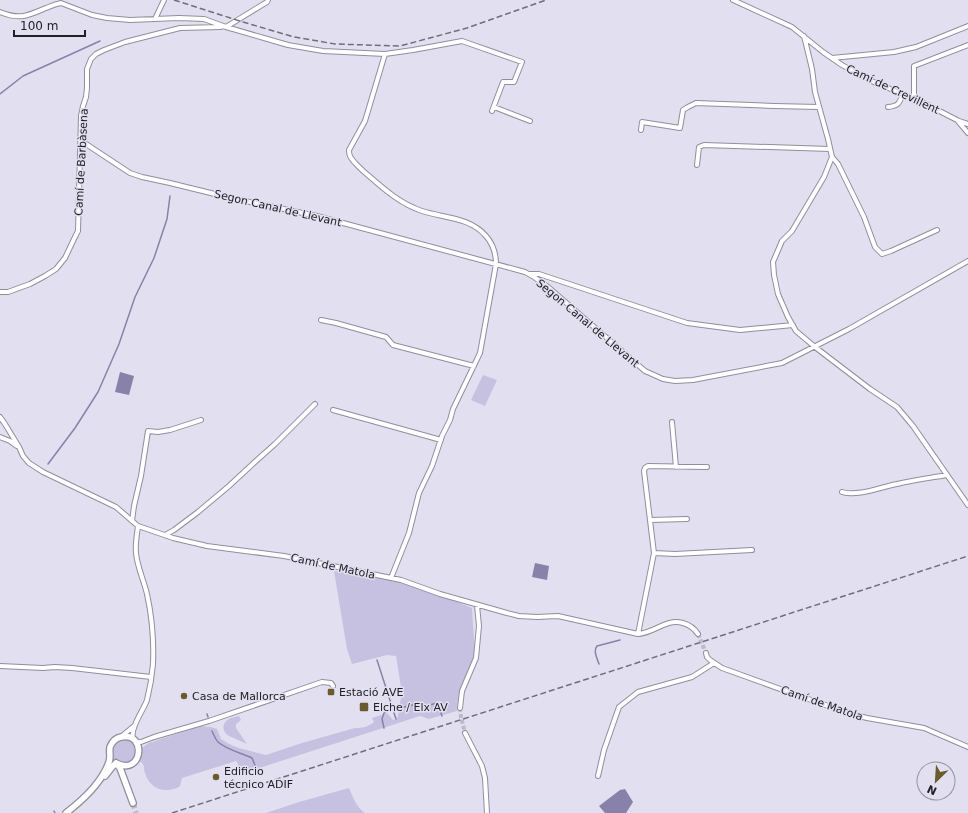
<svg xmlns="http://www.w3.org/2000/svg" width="968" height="813" viewBox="0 0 968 813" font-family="'DejaVu Sans',sans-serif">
	<rect width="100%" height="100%" fill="#e2e0f0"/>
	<path fill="#c6c0e1" d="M483,375L497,380L485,406L471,400Z
		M334,571L401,580L472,608L474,640L476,658L465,677L458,697L457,711L429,719L420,716L250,771L249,774L243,775L241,774L237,762L236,761L182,778L180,786C176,789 173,789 168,790C156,791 148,783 145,773C144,771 144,768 144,766C143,764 140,761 138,759L140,749L149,743L200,726L211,727L217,729L221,739L231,745L239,748L266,755L302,743L355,728C362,728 368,727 374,722L372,718L387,713L393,720L397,719L400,707H399L402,694L396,656L387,655L352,664L347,649Z
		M239,716L241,720L236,724V728L247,744L229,736C222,732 221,723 229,719C232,717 236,717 239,716Z
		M122,738L134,741L138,752L131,763H117C108,755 111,750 115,741Z
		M349,788C353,797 356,807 365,813H266L299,802Z"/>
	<path fill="#8881a9" d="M120,372L134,376L129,395L115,392Z
		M535,563L549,566L547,580L532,577Z
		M625,789L633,802L626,813H605L599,806L620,790Z"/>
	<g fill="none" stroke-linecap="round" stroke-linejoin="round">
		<path stroke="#8881a9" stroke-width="1.5" d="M0,94L23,76L100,41
			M48,464L75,428L98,392L119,344L135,297L154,258L167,219L170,196
			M377,660L396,719
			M599,664C597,658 593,651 597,646L620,640
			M207,714L208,717
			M384,728L382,719L384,713L387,711L394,708H400L417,704L426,706L437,703L438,704L442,716
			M212,731C214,735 215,739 218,742C227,750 242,753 252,758L257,770
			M54,811L55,813"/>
		<path stroke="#bbbac8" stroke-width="4" stroke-dasharray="4 2" stroke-linecap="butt" d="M698,634L706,653
			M460,708L461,717L465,733"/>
		<path stroke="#bbbac8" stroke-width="5.5" stroke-dasharray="5.5 3" stroke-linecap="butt" d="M133,803L136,813"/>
		<g stroke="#908e9d" stroke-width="6">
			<path id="street" d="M733,0L792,27L823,52L842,65L869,80L922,102L957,120L968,133
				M0,12C20,20 27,16 46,8C51,6 55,4 61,3L92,15L107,18L130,20L179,18L204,19L226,27L288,45L323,51L385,54L413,50L462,41L522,62L514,82H503L492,111
				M155,19L164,0
				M226,27L267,2L268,0
				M804,36L812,69L815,92L828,139L832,157L824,177L792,231L782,241L773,262L774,275L778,294L788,317L796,331L815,347L870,389L897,407L913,426L968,505
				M385,54L365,121L349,150C349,152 349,154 350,156C352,161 364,172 369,176C385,190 401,204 422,211C444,218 470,217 486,236C493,244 496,254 496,264L480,353L453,409L450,420L442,436L432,466L419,493L409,533L391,578
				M832,58L894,52L916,47L968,26
				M914,99V66L968,45
				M494,107L530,121
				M888,107C898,106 899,104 903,94
				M959,121L968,124
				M641,130L642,122L680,128L683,110L688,107L696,103L774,106L819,107
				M80,140L130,173L142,177L170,183L231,198L317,216L525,272L534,277L548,287L645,371L663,379L675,381L693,380L782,363L849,329L968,261
				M832,157L838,164L864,217L875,247L882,254L891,251L937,230
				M697,165L699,147L704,145L830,149
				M529,274H539L687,323L740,330L793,325
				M0,292H8L30,284L45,276L56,269L65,258L74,239L78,231L81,116L83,106L86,97L87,88V69L91,59L96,54L104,50L125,42L180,28L221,27
				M321,320L336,323L386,337L393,345L474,366
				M333,410L441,440
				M0,417L5,424L19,447L23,456L29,463L43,472L116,507L138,526L147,529L173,538L207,546L284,556L401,580L440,594L507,613L519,616L537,617L558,616L638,634C655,633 666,618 683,623C690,625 694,628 698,634
				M672,422L676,467
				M0,437L10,441L17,446
				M842,492C857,497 881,487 897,484C913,480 930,478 947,475
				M650,520L687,519
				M132,521L134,506L141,476L148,431L158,432L170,430L201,420
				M165,535L174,530L198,512L229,486L257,460L275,444L315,404
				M654,553L675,554L752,550
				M638,634L654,553L644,471L645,468L648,466L707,467
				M706,653L707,657L710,660L722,668L794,694L851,714L867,718L924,728L968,747
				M0,666L43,668L55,667L72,668L151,677
				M460,708L462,691L476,658L479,626L477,605
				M465,733L482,766L485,778L487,813
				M122,736L134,726
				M133,739C130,728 143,711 147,700C150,688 152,676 153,664C154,641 152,617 147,594C144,581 137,566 136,553C135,544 137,535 138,526
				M136,742H141L154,737L209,721L322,682L331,683L333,686
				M598,776L604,750L619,707L638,692L692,677L714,663"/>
		</g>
		<g stroke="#908e9d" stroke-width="8">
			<path id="secondary" d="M116,763L120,768L133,803
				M105,776L112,767L116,763
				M66,813C83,800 102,783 109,762C111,757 109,752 110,747C112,742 116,738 121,737C147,731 143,777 116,763"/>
		</g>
		<use href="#street" stroke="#fff" stroke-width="4"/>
		<use href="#secondary" stroke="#fff" stroke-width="5.5"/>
		<path stroke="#706f79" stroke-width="1.5" stroke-dasharray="6 3" stroke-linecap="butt" d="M174,0L243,22L294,37L335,44L400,46L467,28L546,0
			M172,813L968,556"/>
	</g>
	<g fill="#6a5b29" stroke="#e2e0f0" stroke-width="1.5">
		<rect x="327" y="688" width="8" height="8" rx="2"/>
		<circle cx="184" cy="696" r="4"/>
		<rect x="359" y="702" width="10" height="10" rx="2"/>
		<circle cx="216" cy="777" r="4"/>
	</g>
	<g text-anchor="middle" stroke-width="3" stroke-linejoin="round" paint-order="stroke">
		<g font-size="11" fill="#212026" stroke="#e2e0f0">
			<text transform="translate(893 89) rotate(25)" y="4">Camí de Crevillent</text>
			<text transform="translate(81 162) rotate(-87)" y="4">Camí de Barbàsena</text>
			<text transform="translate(278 208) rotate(13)" y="4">Segon Canal de Llevant</text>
			<text transform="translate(588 323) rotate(40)" y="4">Segon Canal de Llevant</text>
			<text transform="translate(333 566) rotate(12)" y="4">Camí de Matola</text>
			<text transform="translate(822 703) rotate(19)" y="4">Camí de Matola</text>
		</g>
		<g font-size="11" fill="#212026" stroke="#e2e0f0" text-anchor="start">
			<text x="339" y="696">Estació AVE</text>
			<text x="192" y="700">Casa de Mallorca</text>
			<text x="373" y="711">Elche / Elx AV</text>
			<text x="224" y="775">Edificio<tspan x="224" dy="13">técnico ADIF</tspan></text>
		</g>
	</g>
	<g transform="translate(936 781) rotate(205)"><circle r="19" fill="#e2e0f0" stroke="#95939f"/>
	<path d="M0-3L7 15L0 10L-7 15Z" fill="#6a5b29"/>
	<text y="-6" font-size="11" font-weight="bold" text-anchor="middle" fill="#212026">N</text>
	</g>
	<path d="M14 30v6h71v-6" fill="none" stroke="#212026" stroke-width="2"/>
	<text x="20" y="30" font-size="12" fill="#212026" stroke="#e2e0f0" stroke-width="3" paint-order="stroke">100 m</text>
</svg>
